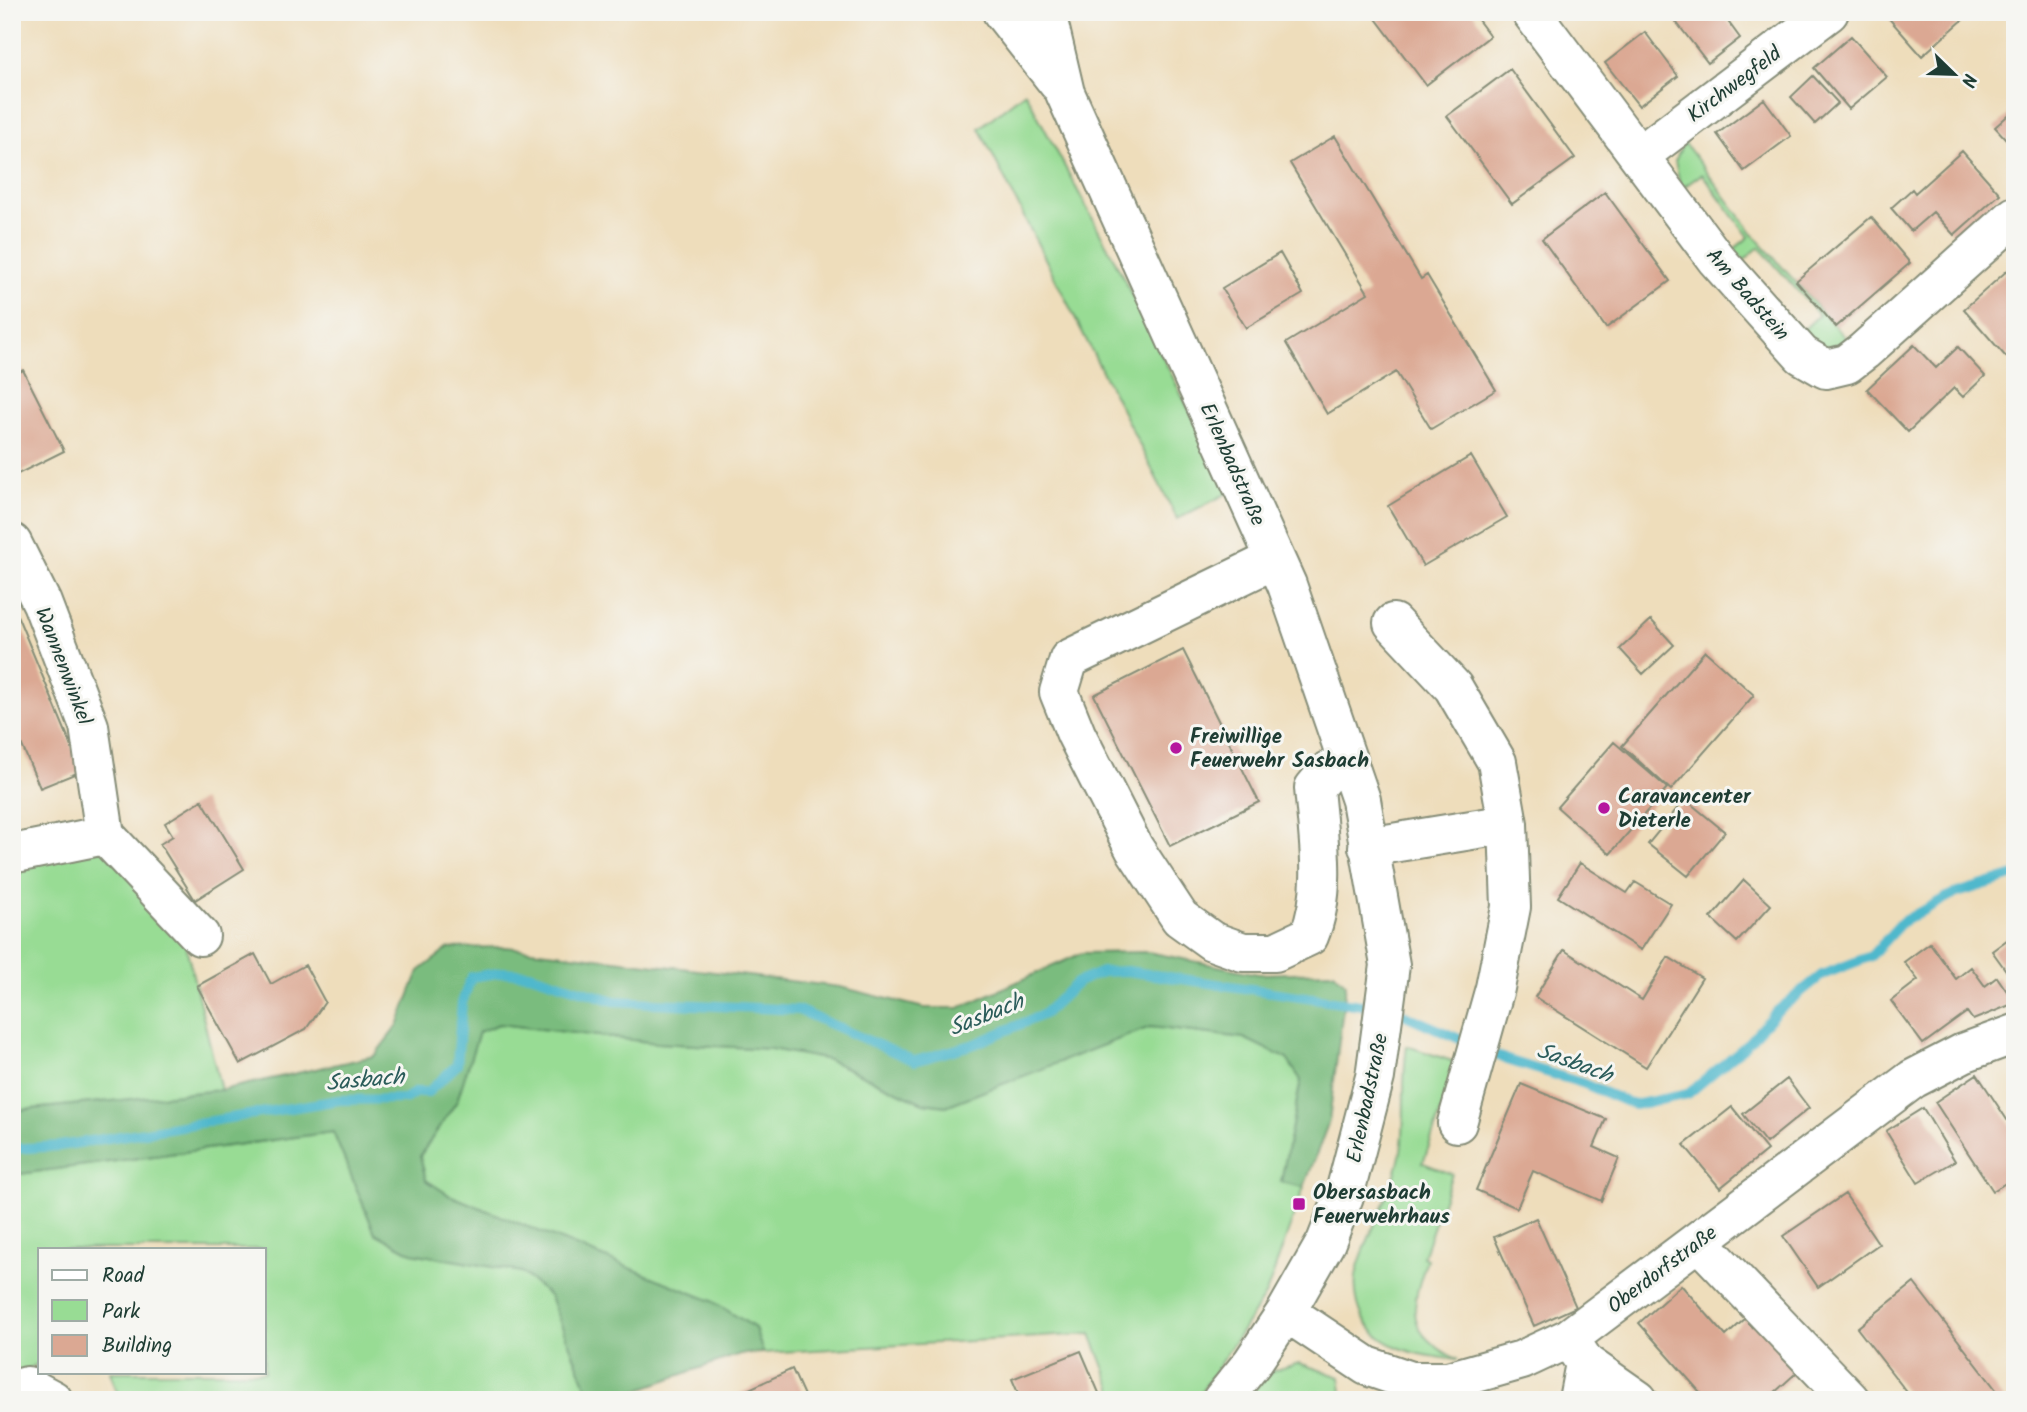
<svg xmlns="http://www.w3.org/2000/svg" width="2027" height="1412" viewBox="0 0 2027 1412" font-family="Kalam,sans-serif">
	<rect width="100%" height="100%" fill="#f6f6f2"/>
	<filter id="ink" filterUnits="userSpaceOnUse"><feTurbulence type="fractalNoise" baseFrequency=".0143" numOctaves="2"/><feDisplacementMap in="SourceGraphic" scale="14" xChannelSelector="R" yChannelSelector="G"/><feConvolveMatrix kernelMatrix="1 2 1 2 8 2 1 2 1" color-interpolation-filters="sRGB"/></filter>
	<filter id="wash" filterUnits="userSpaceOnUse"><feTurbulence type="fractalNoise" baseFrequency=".00686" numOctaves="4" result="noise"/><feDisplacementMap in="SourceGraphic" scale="28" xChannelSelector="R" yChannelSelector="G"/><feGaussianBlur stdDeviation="1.57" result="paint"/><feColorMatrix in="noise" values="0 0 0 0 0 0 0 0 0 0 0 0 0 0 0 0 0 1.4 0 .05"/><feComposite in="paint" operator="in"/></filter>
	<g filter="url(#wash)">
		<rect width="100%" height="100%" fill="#edb"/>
		<path fill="#98dc94" stroke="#5c8c64" stroke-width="2" d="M1025,92L1112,255L1230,492L1177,519L979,128Z
			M1684,142L1758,240L1849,342L1825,347L1800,333L1819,315L1759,247L1739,265L1729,253L1749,237L1702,174L1681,189L1675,161Z
			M102,849L180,922L221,1090L12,1111V867Z
			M499,1024L657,1043L771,1049L829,1060L923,1103L946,1106L1150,1027L1244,1038L1287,1059L1301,1080L1281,1182L1304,1187L1266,1294L1196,1400H1117L1091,1334L763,1353L755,1328L712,1302L449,1195L426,1180L420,1156L457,1101L478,1032Z
			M1407,1046L1458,1063L1423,1163L1452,1174L1423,1257L1427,1259C1410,1310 1404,1332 1458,1360C1418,1355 1370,1349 1358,1304C1355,1292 1354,1280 1358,1267C1368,1234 1387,1202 1397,1168C1409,1128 1400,1087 1407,1046Z
			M333,1132L375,1233L412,1253L521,1272L550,1296L592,1400H120L110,1372H264V1249H40V1363L12,1376V1175Z
			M1299,1363L1340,1377L1343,1400H1244L1272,1371Z"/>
		<path fill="#7abc7e" stroke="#4c7c59" stroke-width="2" d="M506,947L840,987L924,1008H959L1082,953L1148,952L1258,974L1334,972L1346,984L1329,1121L1304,1187L1281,1182L1301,1080L1287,1059L1244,1038L1150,1027L946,1106L923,1103L829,1060L771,1049L657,1043L499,1024L479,1032L457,1101L420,1156L426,1180L449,1195L712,1301L755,1328L763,1353L740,1354L609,1400H592L550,1297L522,1272L412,1253L375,1233L333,1132L12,1175V1111L221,1090L374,1056L398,1025L419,971L449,948Z"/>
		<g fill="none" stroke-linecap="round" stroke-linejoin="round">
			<path stroke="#4fb8cc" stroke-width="10" d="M12,1149L60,1146L339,1100L405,1099L416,1092H428L457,1065L462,1003L471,977L504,972L530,974L614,1001L798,1010L915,1061L975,1044L1044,1014L1078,982L1102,972L1127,971L1361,1005L1403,1014L1507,1060L1582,1083L1634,1105L1688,1094L1744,1047L1776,1012L1822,975L1871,956L1902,922L1951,895L2015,875"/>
		</g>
		<g id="blocks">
			<path fill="#dba893" d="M1371,12H1472L1490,36L1426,85Z
				M1673,12H1721L1740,38L1708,63L1670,14Z
				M1888,12H1967L1962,17L1964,19L1922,56L1885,14Z
				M1645,32L1678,76L1639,106L1605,63Z
				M1851,36L1887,77L1849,109L1814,68Z
				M1510,69L1575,158L1512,204L1447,116Z
				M1813,76L1838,103L1815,124L1791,97Z
				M1764,99L1791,136L1744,171L1717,134Z
				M2015,109V149L1995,127Z
				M1335,136L1421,279L1427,275L1496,390L1431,429L1396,372L1327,414L1286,343L1368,293L1290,163Z
				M1962,151L2000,194L1954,235L1933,212L1911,231L1891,208L1912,189L1915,193Z
				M1605,192L1670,281L1606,328L1542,239Z
				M1871,217L1910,263L1836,327L1796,281Z
				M1280,253L1303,294L1246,328L1222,288Z
				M2010,268L2015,273V349L2006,357L1964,309Z
				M1914,345L1936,368L1958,347L1985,376L1963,397L1954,388L1908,432L1867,389Z
				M23,370L64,451L12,477V376Z
				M1471,456L1507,517L1423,566L1388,506Z
				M12,603L82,771L40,788L12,722Z
				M1651,620L1674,645L1643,674L1620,649Z
				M1183,650L1259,802L1170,846L1094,695Z
				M1705,651L1754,695L1671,790L1622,746Z
				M1614,742L1667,788L1610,854L1557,807Z
				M1685,799L1725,832L1688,876L1648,844Z
				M202,800L244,869L195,900L160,844L173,836L165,823Z
				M1580,863L1627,893L1635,882L1671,904L1641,950L1558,897Z
				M1744,880L1771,905L1737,942L1711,918Z
				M2015,934V983L1992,951Z
				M1930,943L1956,979L1971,967L1985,986L1997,977L2015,1003L1973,1020L1967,1012L1923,1044L1891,1001L1918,980L1904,962Z
				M1564,950L1642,1000L1668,957L1702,978L1646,1067L1535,997Z
				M255,954L271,984L305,965L325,1002L306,1029L240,1064L197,986Z
				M1977,1074L2015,1132V1177L1993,1191L1935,1102Z
				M1787,1079L1809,1108L1766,1143L1743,1114Z
				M1521,1084L1606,1119L1594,1147L1619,1158L1601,1201L1533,1171L1517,1208L1476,1190Z
				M1732,1107L1767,1150L1720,1188L1684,1145Z
				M1923,1108L1955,1161L1918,1183L1886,1131Z
				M1845,1194L1879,1244L1818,1287L1783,1236Z
				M1536,1218L1576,1307L1534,1326L1494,1237Z
				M1914,1283L2004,1400H1913L1857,1328Z
				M1681,1285L1726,1336L1757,1308L1806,1364L1774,1393L1780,1400H1707L1639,1323Z
				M1081,1351L1102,1400H1021L1012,1379Z
				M792,1369L806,1400H733L732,1397Z"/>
		</g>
	</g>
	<g filter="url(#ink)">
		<use href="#blocks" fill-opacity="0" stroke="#868d78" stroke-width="2"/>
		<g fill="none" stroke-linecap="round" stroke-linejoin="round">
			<g stroke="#868d78" stroke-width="42">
				<path id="minor" d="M1002,12L1058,83
					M1046,12L1065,93L1287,585L1361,800L1390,965L1375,1077L1344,1196L1326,1242L1286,1312L1252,1363L1222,1400
					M1531,12L1716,259L1802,355L1826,369L1847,364L1864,351L2015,216
					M1639,156L1829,12
					M12,543L42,603L89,726L105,835L12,854
					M1275,559L1069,659L1059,692L1076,734L1134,848L1180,918L1212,941L1243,952H1275L1309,936C1328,890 1318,837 1314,788L1329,770L1349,763
					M1393,623L1453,687L1497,762L1508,824L1511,907L1495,988L1457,1123
					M105,835L200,936
					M1368,847L1508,824
					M1699,1242L1850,1400
					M1286,1312L1367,1366L1411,1381H1448L1522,1360L1569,1338L1913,1079L1963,1053L2015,1034
					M1569,1338L1585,1363L1578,1400
					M1585,1363L1638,1400
					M12,1390L27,1386L53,1400"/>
			</g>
			<use href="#minor" stroke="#fff" stroke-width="38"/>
		</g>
	</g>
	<g fill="#b5179e" stroke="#f6f6f2" stroke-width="2.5">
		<circle cx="1176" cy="748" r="7"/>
		<circle cx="1604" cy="808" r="7"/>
		<rect x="1292" y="1197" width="14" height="14" rx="3.5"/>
	</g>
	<g text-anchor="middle" stroke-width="6" stroke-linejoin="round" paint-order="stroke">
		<g font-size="21" fill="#1f3d34" stroke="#f6f6f2">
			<text transform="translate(1734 84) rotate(-37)" y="7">Kirchwegfeld</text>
			<text transform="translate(1748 294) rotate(49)" y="7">Am Badstein</text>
			<text transform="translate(1233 464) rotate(66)" y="7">Erlenbadstraße</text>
			<text transform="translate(64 666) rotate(69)" y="7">Wannenwinkel</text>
			<text transform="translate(1367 1098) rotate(-78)" y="7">Erlenbadstraße</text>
			<text transform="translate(1662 1269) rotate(-37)" y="7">Oberdorfstraße</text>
		</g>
		<g font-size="21" font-weight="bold" fill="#1f3d34" stroke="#f6f6f2" text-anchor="start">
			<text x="1190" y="743">Freiwillige<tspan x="1190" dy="24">Feuerwehr Sasbach</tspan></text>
			<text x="1618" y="803">Caravancenter<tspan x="1618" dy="24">Dieterle</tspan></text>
			<text x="1313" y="1199">Obersasbach<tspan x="1313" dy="24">Feuerwehrhaus</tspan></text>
		</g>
		<g font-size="23" font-style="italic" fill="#2b5c5a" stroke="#f6f6f2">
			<text transform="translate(986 1014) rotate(-22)" y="8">Sasbach</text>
			<text transform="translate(1575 1062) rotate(20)" y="8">Sasbach</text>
			<text transform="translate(365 1079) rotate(-5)" y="8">Sasbach</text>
		</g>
	</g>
	<rect width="2027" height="1412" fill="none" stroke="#f6f6f2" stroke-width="42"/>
	<rect x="38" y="1248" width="228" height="126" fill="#f6f6f2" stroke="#a0aca6" stroke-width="2"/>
	<rect x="52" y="1270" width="35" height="10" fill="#ffffff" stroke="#a0aca6" stroke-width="2"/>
	<text x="102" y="1282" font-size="21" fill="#1f3d34">Road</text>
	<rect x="52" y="1300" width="35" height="21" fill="#98dc94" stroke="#a0aca6" stroke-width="2"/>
	<text x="102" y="1318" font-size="21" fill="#1f3d34">Park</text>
	<rect x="52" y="1335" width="35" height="21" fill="#dba893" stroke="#a0aca6" stroke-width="2"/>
	<text x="102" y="1352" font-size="21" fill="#1f3d34">Building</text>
	<g transform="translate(1954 74) rotate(113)" stroke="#f6f6f2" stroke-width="5" paint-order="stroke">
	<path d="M0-5L12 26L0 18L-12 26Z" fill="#1f3d34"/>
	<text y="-10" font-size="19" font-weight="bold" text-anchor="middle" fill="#1f3d34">N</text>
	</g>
</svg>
